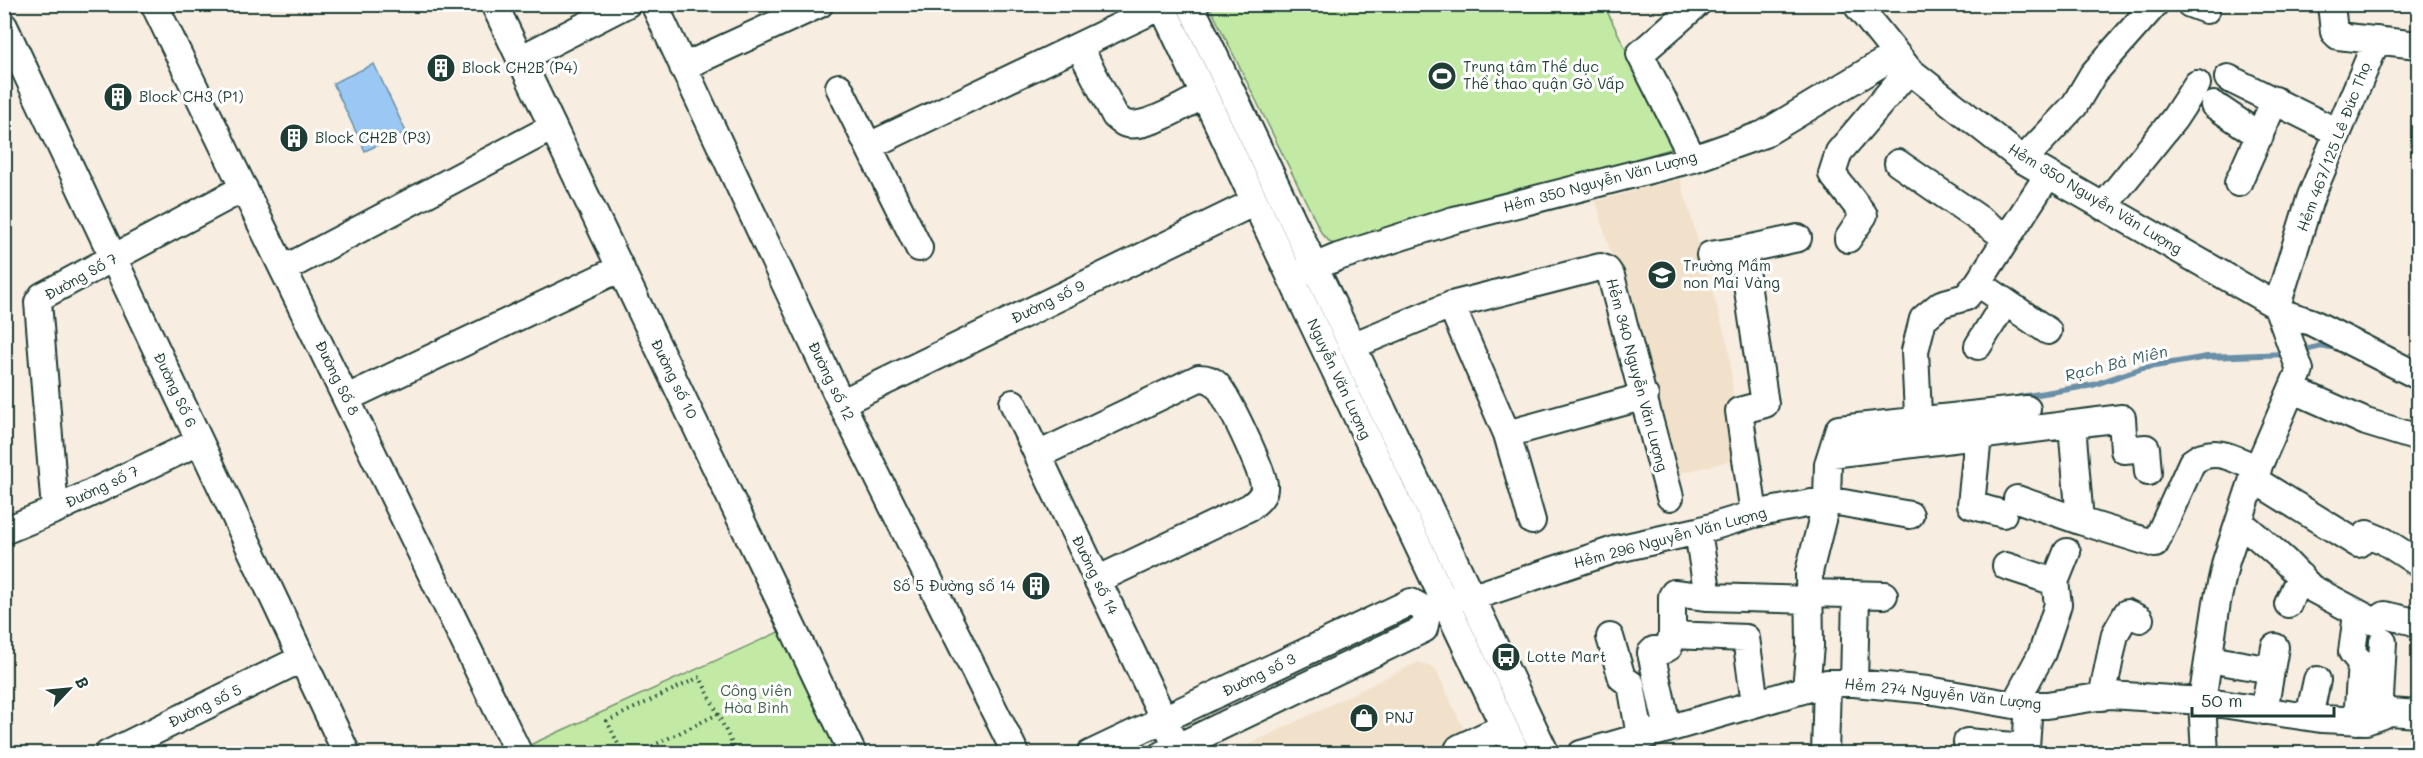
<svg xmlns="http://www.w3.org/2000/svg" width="2423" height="758" viewBox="0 0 2423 758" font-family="Mali,sans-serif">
	<rect width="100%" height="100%" fill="#f7ede0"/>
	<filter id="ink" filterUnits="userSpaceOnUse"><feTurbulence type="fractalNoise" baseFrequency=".0167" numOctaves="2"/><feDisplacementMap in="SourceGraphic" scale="12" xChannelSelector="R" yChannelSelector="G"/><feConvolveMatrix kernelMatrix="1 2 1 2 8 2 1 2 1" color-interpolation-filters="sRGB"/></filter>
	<g filter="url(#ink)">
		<path fill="#f1e1ca" d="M1680,179L1729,349L1739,459L1672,475L1596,201Z
			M1418,662L1435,668L1475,753L1230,754Z"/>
		<path fill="#c2eaa5" stroke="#70946c" stroke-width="1.5" d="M1209,5H1604L1674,148L1341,245L1331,243L1322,234Z
			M783,630L839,753L536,754L532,744Z"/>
		<path fill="#9bc7f5" stroke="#6990a8" stroke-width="1.5" d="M374,64L406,132L365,151L333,83Z"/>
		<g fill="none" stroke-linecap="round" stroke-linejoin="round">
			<path stroke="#6990a8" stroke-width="6" d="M2300,351L2322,346L2340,348
				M2020,397L2093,385L2143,368L2207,357L2287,354"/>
			<g stroke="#1f3d34" stroke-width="30">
				<path id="minor" d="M154,4L519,754
					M494,4L853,754
					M654,4L841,403L1016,754
					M1161,4L1517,754
					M1190,4L1546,754
					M1856,4L1909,70L2023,160L2277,306
					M2190,4L2206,10L2205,4
					M2331,4L2334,32L2338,36L2418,45
					M4,26L347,754
					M1079,46L1115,116C1119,119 1122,123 1127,124C1147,129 1186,104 1204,95
					M520,59L627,4
					M683,67L820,4
					M2228,78L2337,132
					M839,87L919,248
					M2214,105L2260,136
					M869,146L1162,6
					M1693,159L1640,54L1697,4
					M2023,160L2074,106L2093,74L2155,4
					M1898,163L2007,238
					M2238,183L2275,100
					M2103,207L2174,119L2197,84
					M1848,239L1864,215L1832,174L1839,152L1909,70
					M1710,255L1742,250
					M284,269L553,127
					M1299,273L1338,257L1454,220L1693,159L1764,134L1895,55
					M1978,283L2048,331
					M1451,305L1507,434L1645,396
					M2280,312L2311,322L2418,376
					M1352,346L1451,305L1600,267L1607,270L1611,276L1670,497
					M1978,346L2005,302
					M2292,389L2366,422L2418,438
					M347,398L621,268
					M841,403L1255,202
					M1013,403L1177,747
					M2072,425L2080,521L2155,544L2192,462C2214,445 2235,459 2258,469
					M1507,434L1532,521
					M1919,436L1915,351L1923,319L1941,304L1966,297L1978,283L2048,175
					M1978,436L1971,505L2003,514
					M1832,454L2122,418L2124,450L2146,448L2148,472
					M1038,455L1199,378C1205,378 1211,379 1216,384C1226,392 1263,472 1264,485C1265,495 1258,501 1250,507L1097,580
					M2253,479L2358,544L2367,534L2384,541L2418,563
					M2017,499L2080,521
					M55,510L38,302L42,296L244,188
					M1754,514L1739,411L1765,404L1742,250L1798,238
					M2239,521L2284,560L2311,588L2375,622L2385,615L2415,622L2418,625
					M4,531L55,510L199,442
					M1698,531L1708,597
					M2006,566L2055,582L2058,604L2055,614L2042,653L2014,705
					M2055,582L2067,552
					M1809,593L1884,595
					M2288,604L2300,576
					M1428,611L1469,593L1482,594L1617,549L1698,531L1754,514L1827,500L1828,464L1839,429L2027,409
					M2356,622L2352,652L2361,663L2357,721
					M1672,635L1746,638L1755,703
					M1610,637L1622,678L1631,684L1640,736
					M2209,659L2260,668
					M1854,683L1856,594
					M1806,688L1810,646L1809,572L1827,500L1910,515
					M2102,697L2115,634L2127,613L2140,619
					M2264,711L2275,647
					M2379,716L2383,642
					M2309,717L2317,680
					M1668,729L1651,653L1654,650H1664L1669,647L1672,635V596L1674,593L1708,597L1810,600
					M1967,742L2026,747L2029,705
					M108,754L301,659
					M1090,754L1411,602L1428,611
					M1163,754L1424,629L1428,611
					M1456,754L1459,748L1504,727
					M1581,754L1827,683H1854L1928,690L2014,705H2047L2110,695L2202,701L2321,719L2366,721L2390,712L2418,714
					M1825,754L1827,683
					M2205,754L2202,701L2217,602L2226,561L2253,479L2300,370L2277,306L2311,196L2377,40"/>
			</g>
			<path stroke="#1f3d34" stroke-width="4" stroke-dasharray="1.5 4.5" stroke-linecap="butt" d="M623,754L607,721L700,677L737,754
				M636,754L718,714"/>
			<use href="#minor" stroke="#fff" stroke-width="26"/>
		</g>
	</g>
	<defs>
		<g id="building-disc" transform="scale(1.5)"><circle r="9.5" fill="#1f3d34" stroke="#fff"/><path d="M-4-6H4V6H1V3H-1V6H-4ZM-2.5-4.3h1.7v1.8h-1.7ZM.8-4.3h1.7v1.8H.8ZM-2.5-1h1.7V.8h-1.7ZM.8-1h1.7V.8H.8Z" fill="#fff"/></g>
		<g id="stadium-disc" transform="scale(1.5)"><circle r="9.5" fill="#1f3d34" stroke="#fff"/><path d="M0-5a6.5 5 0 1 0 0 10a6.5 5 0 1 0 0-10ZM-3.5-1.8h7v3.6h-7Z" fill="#fff"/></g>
		<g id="school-disc" transform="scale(1.5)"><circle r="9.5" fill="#1f3d34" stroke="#fff"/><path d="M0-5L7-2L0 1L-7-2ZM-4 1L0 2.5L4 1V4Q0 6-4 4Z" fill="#fff"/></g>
		<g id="bus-disc" transform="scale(1.5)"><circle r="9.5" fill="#1f3d34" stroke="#fff"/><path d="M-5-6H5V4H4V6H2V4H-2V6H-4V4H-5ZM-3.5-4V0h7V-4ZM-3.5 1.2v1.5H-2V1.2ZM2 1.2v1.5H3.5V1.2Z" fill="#fff"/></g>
		<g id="shop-disc" transform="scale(1.5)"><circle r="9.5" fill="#1f3d34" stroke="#fff"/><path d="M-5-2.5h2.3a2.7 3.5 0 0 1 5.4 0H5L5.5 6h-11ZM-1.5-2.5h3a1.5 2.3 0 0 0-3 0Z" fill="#fff"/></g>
	</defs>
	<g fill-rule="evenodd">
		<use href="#building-disc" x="441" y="68"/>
		<use href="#stadium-disc" x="1442" y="76"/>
		<use href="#building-disc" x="118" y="97"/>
		<use href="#building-disc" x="294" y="138"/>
		<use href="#school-disc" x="1662" y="275"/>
		<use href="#building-disc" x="1036" y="586"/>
		<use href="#bus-disc" x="1506" y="657"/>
		<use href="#shop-disc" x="1364" y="718"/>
	</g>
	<g text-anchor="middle" stroke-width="6" stroke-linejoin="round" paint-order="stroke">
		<g font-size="15" fill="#1f3d34" stroke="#fff" text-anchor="start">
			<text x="1463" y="72">Trung tâm Thể dục<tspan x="1463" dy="17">Thể thao quận Gò Vấp</tspan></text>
			<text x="462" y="73">Block CH2B (P4)</text>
			<text x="139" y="102">Block CH3 (P1)</text>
			<text x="315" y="143">Block CH2B (P3)</text>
			<text x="1683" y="271">Trường Mầm<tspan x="1683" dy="17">non Mai Vàng</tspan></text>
			<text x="1015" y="591" text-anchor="end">Số 5 Đường số 14</text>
			<text x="1527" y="662">Lotte Mart</text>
			<text x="1385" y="723">PNJ</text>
		</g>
		<g font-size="15" fill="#1f3d34" stroke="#fff">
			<text transform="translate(2334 147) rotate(-69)" y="5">Hẻm 467/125 Lê Đức Thọ</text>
			<text transform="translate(1600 182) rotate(-15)" y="5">Hẻm 350 Nguyễn Văn Lượng</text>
			<text transform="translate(2095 199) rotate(31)" y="5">Hẻm 350 Nguyễn Văn Lượng</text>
			<text transform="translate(81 277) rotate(-29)" y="5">Đường Số 7</text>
			<text transform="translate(1048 302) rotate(-26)" y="5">Đường số 9</text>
			<text transform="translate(1637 375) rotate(75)" y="5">Hẻm 340 Nguyễn Văn Lượng</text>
			<text transform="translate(337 378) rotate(64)" y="5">Đường Số 8</text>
			<text transform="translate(674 379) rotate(64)" y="5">Đường số 10</text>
			<text transform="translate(1339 379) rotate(65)" y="5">Nguyễn Văn Lượng</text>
			<text transform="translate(831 381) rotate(64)" y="5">Đường số 12</text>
			<text transform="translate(175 390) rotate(65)" y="5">Đường Số 6</text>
			<text transform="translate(102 487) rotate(-25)" y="5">Đường số 7</text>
			<text transform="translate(1670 538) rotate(-15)" y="5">Hẻm 296 Nguyễn Văn Lượng</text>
			<text transform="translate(1095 575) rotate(64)" y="5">Đường số 14</text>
			<text transform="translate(1259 675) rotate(-26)" y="5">Đường số 3</text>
			<text transform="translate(1943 694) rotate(6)" y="5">Hẻm 274 Nguyễn Văn Lượng</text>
			<text transform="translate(205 706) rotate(-26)" y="5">Đường số 5</text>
		</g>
		<g font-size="15" fill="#40604b" stroke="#fff">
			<text x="756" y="696">Công viên<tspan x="756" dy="17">Hòa Bình</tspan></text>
		</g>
		<g font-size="16" font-style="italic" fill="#3e6064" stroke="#fff">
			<text transform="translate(2116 363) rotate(-14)" y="6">Rạch Bà Miên</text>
		</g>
	</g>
	<rect width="2423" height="758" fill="none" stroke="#fff" stroke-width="24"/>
	<rect x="12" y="12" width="2399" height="734" fill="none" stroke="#1f3d34" stroke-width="2" filter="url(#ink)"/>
	<g transform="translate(69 689) rotate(64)" stroke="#ffffff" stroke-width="4.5" paint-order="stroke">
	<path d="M0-4.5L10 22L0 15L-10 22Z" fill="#1f3d34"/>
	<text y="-9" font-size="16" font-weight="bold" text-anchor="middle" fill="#1f3d34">B</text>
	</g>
	<path d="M2192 707v9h142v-9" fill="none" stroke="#1f3d34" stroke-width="3"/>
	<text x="2201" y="707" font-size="18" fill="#1f3d34" stroke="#ffffff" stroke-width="4.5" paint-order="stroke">50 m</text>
</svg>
